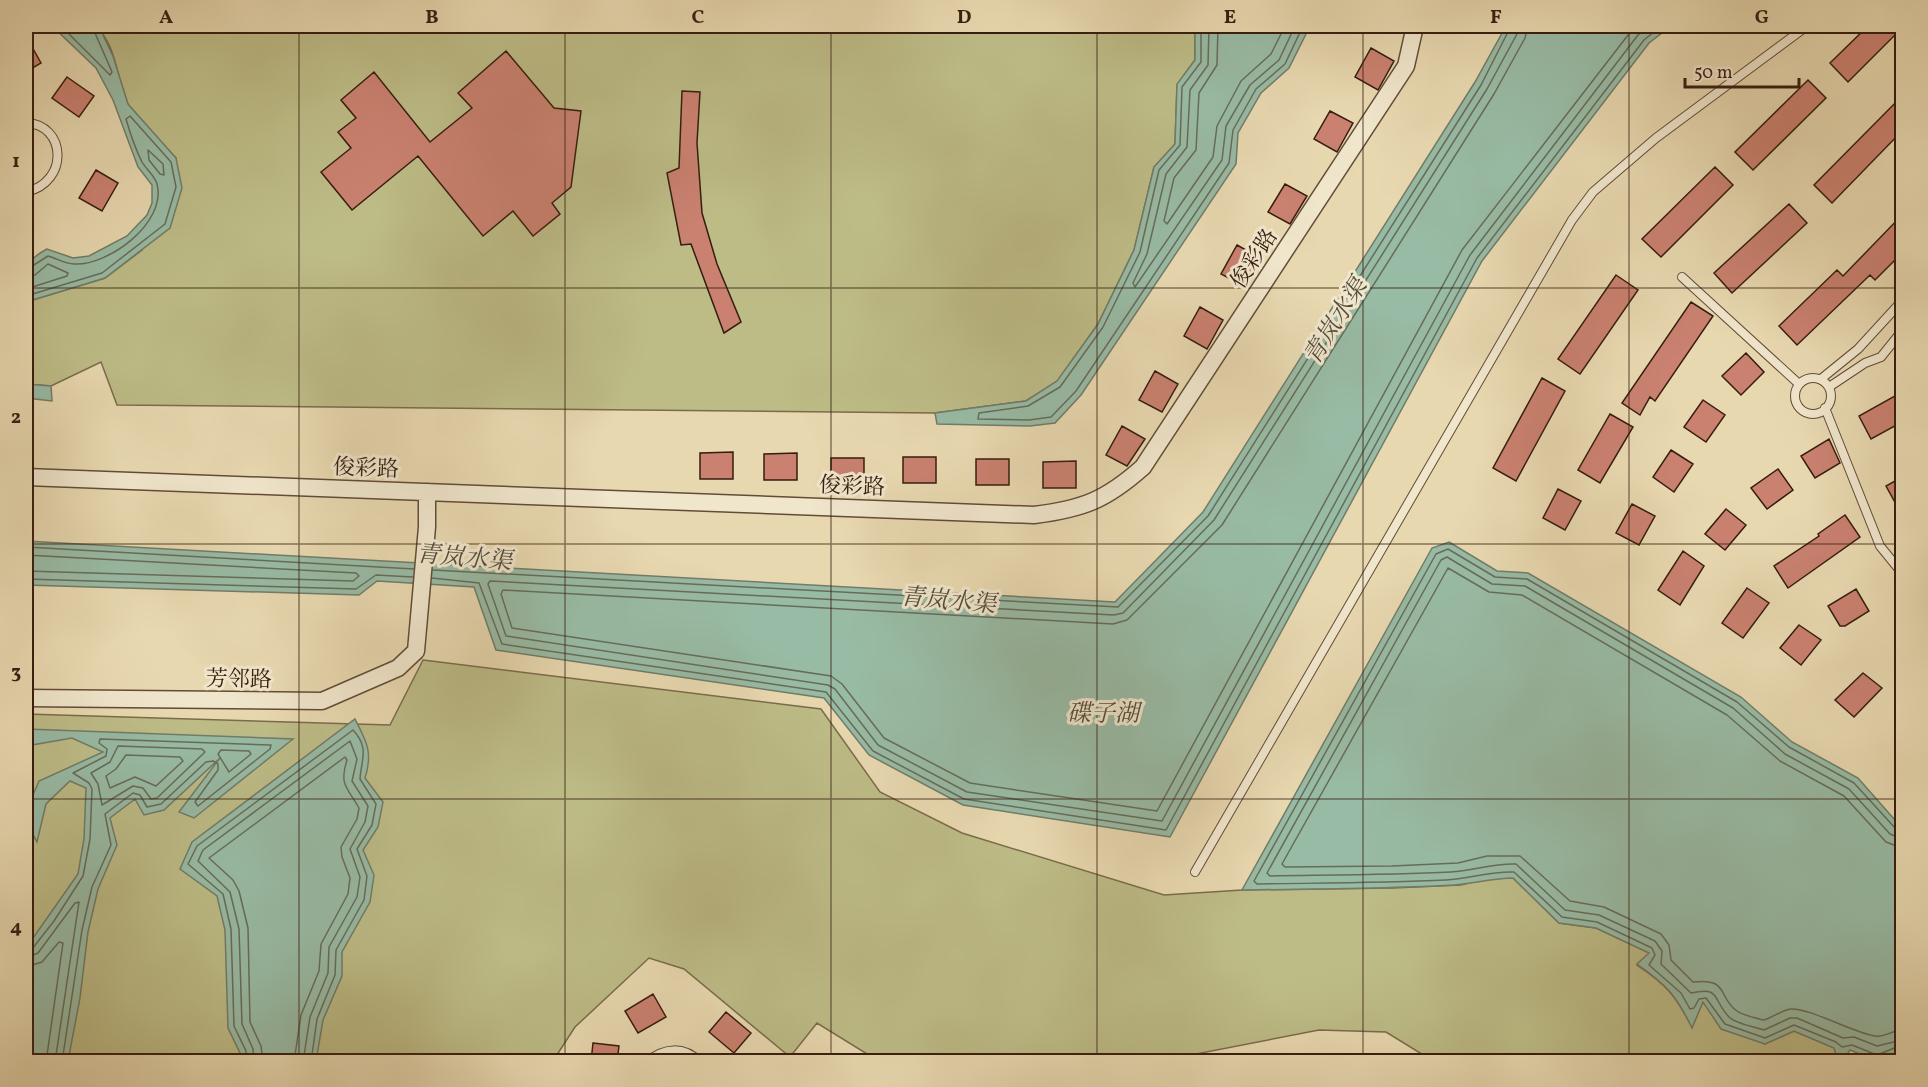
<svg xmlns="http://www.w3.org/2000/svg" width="1928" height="1087" viewBox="0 0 1928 1087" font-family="Vollkorn,'Noto Serif SC',serif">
	<rect width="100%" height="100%" fill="#e8d8b0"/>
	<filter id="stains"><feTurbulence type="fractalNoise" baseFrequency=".00333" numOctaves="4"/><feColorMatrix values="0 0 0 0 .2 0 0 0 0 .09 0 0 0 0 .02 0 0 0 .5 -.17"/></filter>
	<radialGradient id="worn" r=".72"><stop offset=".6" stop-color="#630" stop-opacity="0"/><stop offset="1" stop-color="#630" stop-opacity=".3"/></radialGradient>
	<path fill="#bdbc87" stroke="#7a6c4b" stroke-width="1.5" d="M95,26H1195V60L1177,85L1175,144L1154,167L1134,250L1098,324L1057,382L1026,401L935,413L117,405L101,362L51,386L26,384V302L105,278L142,250L176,158C164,144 134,117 127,102C116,78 117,44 95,26Z
		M423,660L821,709L880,792L962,833L1164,895L1242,890L1393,888L1461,885L1489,878H1513L1559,923L1596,928L1650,953L1637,965C1666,984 1676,996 1692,1027L1703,1001L1765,1044L1794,1031L1835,1048L1838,1061H1433L1386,1032L1319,1030L1160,1061L880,1062L817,1023L790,1057L684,969L649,958L575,1027L553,1061L26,1062V714L390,725Z"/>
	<path fill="#98bba5" stroke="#717c69" stroke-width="1.5" d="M52,26H95L101,31L113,56L128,104L176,158L182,188L170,228L105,278L26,302C25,275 20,263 47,249L73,258L89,256L127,236L147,215L152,203V185L138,167L113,100L96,68Z
		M1195,26H1310L1289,68L1261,93L1238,133L1236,164L1081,395L1055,423L1030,426L937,424L935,413L1026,401L1057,381L1098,324L1134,250L1154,167L1175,144L1177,84L1195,60Z
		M1506,26H1671L1649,43L1482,261L1170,837L963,805L869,755L824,698L496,650L474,587L377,581L359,595L26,585V541L1115,602L1203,512L1475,82Z
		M26,384L51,386L52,401L26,398Z
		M1449,542L1497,571L1528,573L1741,697L1792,742L1858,778L1902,828V1054L1898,1052L1877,1061L1850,1050L1843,1061H1838L1834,1048L1794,1031L1765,1044L1721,1029L1703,1002L1692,1028C1676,995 1667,985 1637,964L1649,953L1596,928L1559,923L1513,878C1492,878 1474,884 1454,885C1383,889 1312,889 1242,890L1432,548Z
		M355,719C367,742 373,753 365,778L383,802L378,827L363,850L374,875L370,902L342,952V976L323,1020L316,1061H241L240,1053L228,1028L225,930L217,896L180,869L192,842Z
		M26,729L293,739L194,818L179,812L220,758L164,810L144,815L135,799L110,818L117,845L98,889L88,932L80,998L68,1061H26V948L78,874L84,839L86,788L70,781L46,804L37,842C20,813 27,810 39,781L103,752L72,738L26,746Z"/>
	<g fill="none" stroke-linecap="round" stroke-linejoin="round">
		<path stroke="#676c5a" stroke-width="1.5" d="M61,26L110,75L112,72L92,26
			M1201,26V62L1182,87L1180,145L1159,170L1140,252L1103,327L1060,387L1028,406L979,413L978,419L1029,420L1051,417L1076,391L1229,163L1233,130L1256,89L1285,64L1303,26
			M1209,26L1208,65L1190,90L1187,147L1166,174L1147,254L1133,283L1135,287L1222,160L1226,126L1250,85L1279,60L1295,26
			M1218,26L1217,65L1199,93L1196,150L1174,178L1164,221L1167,224L1213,157L1217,126L1241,81L1271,54L1285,26
			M1519,26L1517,34L1487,89L1214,520L1123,613L1114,615L490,581L488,584L506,636L828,685L835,689L878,745L967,792L1162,821L1470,255L1638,35L1650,26
			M1528,26L1525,38L1494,94L1222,525L1127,620L1113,624L503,590L501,594L512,628L831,676L842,684L884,738L970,783L1157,811L1462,250L1635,26
			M148,150L163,164L164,175L160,174L149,160Z
			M26,270L48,256C56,258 65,264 74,264C108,266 167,223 157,184C155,176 146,169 142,162C135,148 130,133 126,119L130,116L171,162L176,187L165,224L102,273L26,296
			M26,277L35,275L48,264L68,273L67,276L26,289
			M26,547L414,569
			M26,555L356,573L359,576L353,581L26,571
			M433,570L1118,607L1208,516L1481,85L1511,26
			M432,578L479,583L502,644L826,692L873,751L964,799L1166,830L1477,258L1644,40L1661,26
			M26,579L356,589L376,575L413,577
			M118,746L202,749L205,752L157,798L151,799L143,788L133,786L102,805L98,784L91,773L110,762Z
			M221,750L249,751L251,754L229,772L218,754Z
			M126,755L180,757L183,761L156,786L135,777L110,788L106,776L116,769Z
			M1902,831L1896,829L1854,783L1789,747L1737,702L1527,579L1495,577L1448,549L1436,554L1254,881L1257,884C1320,883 1383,883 1446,880C1469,879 1490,871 1514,872L1562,917L1597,922L1652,948L1655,955L1649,965L1681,993L1690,1009L1694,1008L1699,999L1706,998L1725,1024L1765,1038L1794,1025L1836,1042L1842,1047L1852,1045L1877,1055L1897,1047L1902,1048
			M1902,839L1890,834L1849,789L1785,754L1733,708L1525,586L1492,584L1447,557L1441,560L1267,873L1270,876C1330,875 1391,875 1451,872C1473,871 1493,863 1516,864L1565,910L1599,915L1655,941L1662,951L1661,964L1691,993C1721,986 1712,999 1729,1017C1736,1024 1755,1027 1764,1030L1790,1018H1797L1843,1038L1854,1037L1877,1046L1902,1040
			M1902,848L1886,842L1844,796L1780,761L1727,715L1522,595L1489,592L1448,568L1282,864L1285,867L1392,866L1458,863L1487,856H1520L1570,901L1604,907L1661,934L1669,945L1671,960L1693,982C1730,978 1717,997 1737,1011C1744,1016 1756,1018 1764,1020C1773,1017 1781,1011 1790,1009C1808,1007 1854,1033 1875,1036C1884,1038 1893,1030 1902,1030
			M26,951L32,949L54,921L83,876L90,839L92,789L89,783L73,773L106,756L107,749L99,743L100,739L271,745L270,749L198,806L195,802L218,770V764L213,761L206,762L161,804L147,807L140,795L133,793L105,814L111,845L92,887L82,930L62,1062
			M26,958L38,953L75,903L79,902L55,1062
			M26,967L42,962L59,942L63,943L46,1062
			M246,1062V1051L234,1026L231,929L223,894L188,864L197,846L353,730C370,748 361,760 360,779L376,804L372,825L357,849L367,876L364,900L336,950L335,975L317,1019L311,1062
			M254,1062L253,1049L242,1024L239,929L230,892L198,861L203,850L350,741L357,759L352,781L368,806L365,822L350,849L360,877L357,897L329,947L328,973L310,1017L303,1062
			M263,1062L261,1046L250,1022L248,928L239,891L233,880L209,858L345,757L347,760C339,785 347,787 359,808L357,819L341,847L342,857L350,878L348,894L321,944L319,971L301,1015L294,1062"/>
	</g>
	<path fill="#ca8170" stroke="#361d0f" stroke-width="1.5" d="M1868,26H1902V28L1848,82L1830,63Z
		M26,36L41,63L26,72Z
		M1371,48L1394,61L1378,90L1355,77Z
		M506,51L554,108L581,111L571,187L552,203L560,214L533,236L513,211L483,236L418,156L352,210L321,172L351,148L338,132L356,118L341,100L374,72L430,142L472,108L458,93Z
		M67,77L94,96L79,117L52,98Z
		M1808,80L1826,98L1753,170L1735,152Z
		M682,91L700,92L697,143L702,213L717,264L741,322L724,333L691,244L681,245L667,173L679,168Z
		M1902,96V131L1832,203L1814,185Z
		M1330,111L1353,123L1337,152L1314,139Z
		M1715,167L1733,185L1661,257L1642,239Z
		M96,170L118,183L102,211L79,198Z
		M1285,184L1307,196L1290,224L1268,212Z
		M1789,204L1807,223L1732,293L1714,273Z
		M1902,215V253L1875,280L1870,275L1797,345L1779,326L1837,270L1843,276Z
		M1237,245L1260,258L1244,286L1221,274Z
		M1616,275L1638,290L1580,374L1558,359Z
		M1691,302L1713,316L1655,401L1650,397L1640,415L1622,403Z
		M1200,307L1223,320L1207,349L1184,336Z
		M1746,353L1764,372L1741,395L1722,376Z
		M1155,371L1178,384L1162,412L1139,400Z
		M1542,378L1565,391L1516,481L1493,468Z
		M1902,392V422L1871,439L1859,416Z
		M1703,400L1725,415L1706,442L1684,427Z
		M1610,414L1633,427L1600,483L1578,470Z
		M1122,426L1145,439L1127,466L1106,455Z
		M1829,439L1840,463L1815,478L1801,456Z
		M1671,450L1693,464L1674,492L1653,477Z
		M733,452V479H700V453Z
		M797,453V480H764V454Z
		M903,457H936V483H903Z
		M831,458H864V484H831Z
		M976,459H1009V485H976Z
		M1076,461V488H1043V462Z
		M1778,469L1793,490L1767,509L1751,488Z
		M1902,477V515L1886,486Z
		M1558,489L1581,501L1565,530L1543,518Z
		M1632,504L1655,516L1639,545L1616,533Z
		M1726,509L1746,525L1725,550L1705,534Z
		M1845,515L1860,537L1788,588L1774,566L1819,536L1818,534Z
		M1683,551L1704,566L1680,605L1658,590Z
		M1747,588L1769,603L1743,638L1722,623Z
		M1856,589L1869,611L1845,626H1840L1828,606Z
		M1799,625L1821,640L1801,665L1780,648Z
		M1863,673L1882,688L1854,717L1835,700Z
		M653,994L666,1017L638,1033L625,1011Z
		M726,1012L751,1033L734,1053L709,1032Z
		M593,1043L619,1046L617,1062H591Z"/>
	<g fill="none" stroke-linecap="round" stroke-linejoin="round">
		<g stroke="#624c37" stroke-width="10">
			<path id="service" d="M26,123C66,124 70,182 26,192
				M1682,277L1799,384
				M1795 396a18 18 0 1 1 36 0a18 18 0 1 1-36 0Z
				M1821,379L1858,349L1902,301
				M1829,387L1865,363L1881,357L1902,331
				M1825,408L1880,546L1902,573
				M1195,872L1572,220L1593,192L1656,138L1807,26
				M647,1062C664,1047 684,1046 700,1062"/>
		</g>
		<g stroke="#624c37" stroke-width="19">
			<path id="minor" d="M26,477L1034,515C1083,509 1106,500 1143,467L1406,66L1415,26
				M26,698L322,701L398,668L416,651L427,527V492"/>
		</g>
		<use href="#service" stroke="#f0e6cc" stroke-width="8"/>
		<use href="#minor" stroke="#f0e6cc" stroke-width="16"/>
	</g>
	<path fill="none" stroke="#361d0f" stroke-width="1.5" stroke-opacity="0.55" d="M299,26V1062M565,26V1062M831,26V1062M1097,26V1062M1363,26V1062M1629,26V1062M26,288H1902M26,544H1902M26,799H1902"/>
	<g text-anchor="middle" stroke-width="6" stroke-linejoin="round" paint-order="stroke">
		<g font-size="22" fill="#361d0f" stroke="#f0e6cc">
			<text transform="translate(1253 258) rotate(-57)" y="8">俊彩路</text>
			<text transform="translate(366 467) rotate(2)" y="8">俊彩路</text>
			<text transform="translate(852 485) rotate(2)" y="8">俊彩路</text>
			<text transform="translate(239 678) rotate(1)" y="8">芳邻路</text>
		</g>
		<g font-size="24" font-style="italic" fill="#534c3c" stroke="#f0e6cc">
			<text transform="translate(1335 321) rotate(-58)" y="8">青岚水渠</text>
			<text transform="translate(464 557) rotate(5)" y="8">青岚水渠</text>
			<text transform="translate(948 600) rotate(5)" y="8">青岚水渠</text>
			<text x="1103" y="721">碟子湖</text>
		</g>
	</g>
	<rect width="1928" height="1087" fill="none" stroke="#e8d8b0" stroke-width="66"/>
	<path d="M1685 78v9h114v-9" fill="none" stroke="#361d0f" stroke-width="3"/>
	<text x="1694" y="78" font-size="18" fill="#361d0f" stroke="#f0e6cc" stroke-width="4.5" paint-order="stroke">50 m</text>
	<rect x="33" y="33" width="1862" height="1021" fill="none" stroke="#361d0f" stroke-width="2"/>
	<g font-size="20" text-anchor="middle" font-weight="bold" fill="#361d0f">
		<text x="166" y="23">A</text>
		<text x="432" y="23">B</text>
		<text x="698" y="23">C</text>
		<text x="964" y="23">D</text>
		<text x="1230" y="23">E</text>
		<text x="1496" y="23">F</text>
		<text x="1762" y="23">G</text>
		<text x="16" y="167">1</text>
		<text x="16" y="423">2</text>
		<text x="16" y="678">3</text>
		<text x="16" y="933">4</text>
	</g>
	<rect width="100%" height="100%" filter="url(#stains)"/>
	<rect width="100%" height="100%" fill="url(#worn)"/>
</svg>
